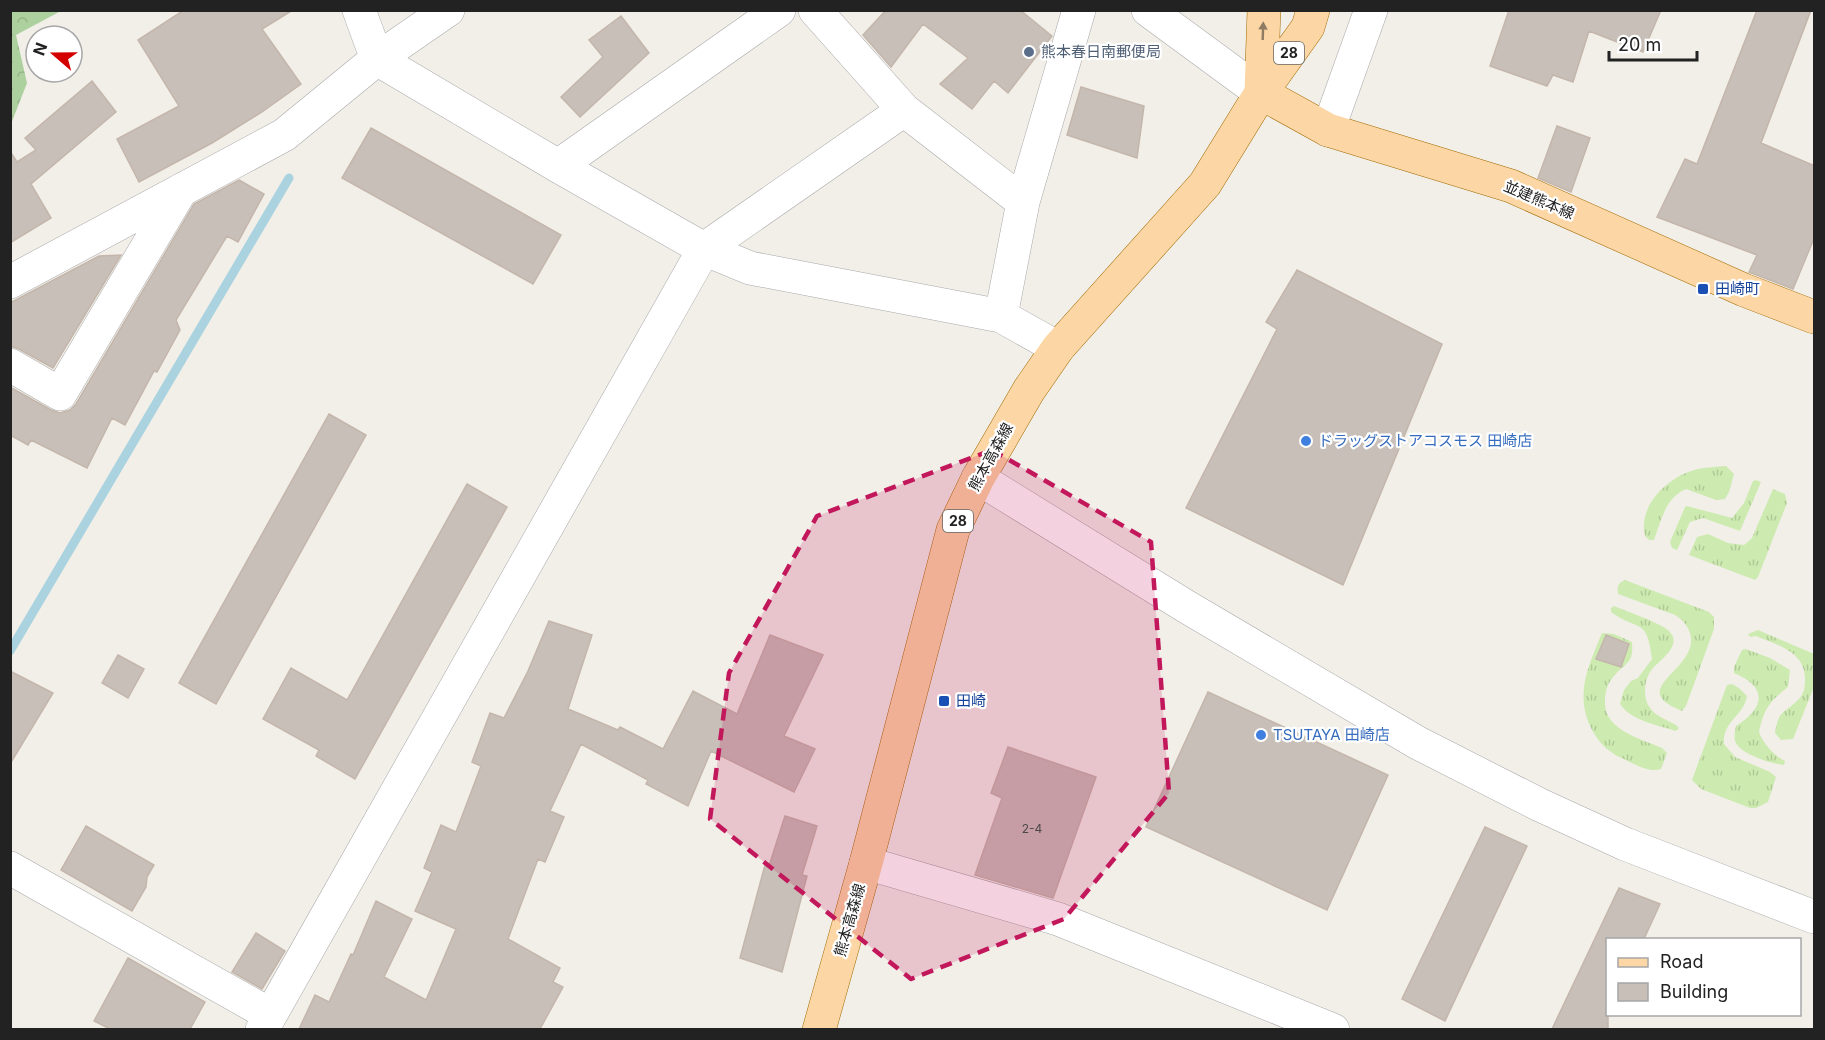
<svg xmlns="http://www.w3.org/2000/svg" width="1825" height="1040" viewBox="0 0 1825 1040" font-family="Inter,'Noto Sans JP',sans-serif">
	<defs>
		<pattern id="grass-tufts" width="24" height="20" patternUnits="userSpaceOnUse" patternTransform="scale(1.5)"><rect width="24" height="20" fill="#cdebb0"/><path d="M3 7l-1-3M5 7V3M7 7l1-3M15 17l-1-3M17 17v-4M19 17l1-3" fill="none" stroke="#b0c997"/></pattern>
		<pattern id="forest-crowns" width="20" height="18" patternUnits="userSpaceOnUse" patternTransform="scale(1.5)"><rect width="20" height="18" fill="#add19e"/><path d="M2 6a3 3 0 1 1 6 0M12 15a3 3 0 1 1 6 0" fill="none" stroke="#95b388"/></pattern>
	</defs>
	<rect width="100%" height="100%" fill="#f2efe9"/>
	<path fill="url(#grass-tufts)" d="M1726,466L1734,474L1729,492L1725,499L1716,500L1686,489C1665,498 1661,521 1654,540H1649L1645,536C1637,505 1670,475 1698,469C1707,467 1717,467 1726,466Z
		M1756,480L1761,482L1740,531L1703,518L1690,522L1677,550L1672,548L1670,542L1685,507L1687,506L1732,518L1744,503L1753,481Z
		M1773,489L1785,494L1787,503L1758,577L1755,580L1689,555L1697,537L1708,534L1728,543L1744,545L1752,538Z
		M1625,580L1709,612L1714,617V629L1686,706L1682,711C1623,688 1701,670 1690,633C1687,625 1683,620 1675,615L1618,594C1617,586 1618,583 1625,580Z
		M1614,606C1626,611 1661,623 1669,631C1683,645 1661,659 1653,668C1648,674 1645,682 1645,690C1645,712 1659,716 1676,725L1679,728L1676,731C1658,725 1631,721 1620,704L1624,690L1631,681L1638,678L1652,659C1647,616 1638,632 1611,612V608Z
		M1758,630L1814,654V687L1793,739L1781,740L1775,733C1779,710 1782,715 1798,700C1804,694 1805,688 1805,679C1805,651 1777,645 1756,636L1750,637L1748,634Z
		M1602,633L1614,634L1632,642C1634,664 1626,662 1614,676C1607,684 1605,692 1605,702C1604,730 1641,739 1662,748L1667,753L1661,769C1650,773 1636,765 1626,760C1611,754 1600,745 1592,730C1574,695 1588,667 1602,633Z
		M1746,649L1770,658L1790,670L1788,687C1769,702 1764,709 1759,732C1763,743 1774,756 1785,761L1784,765C1772,764 1739,754 1735,741C1734,737 1735,731 1736,726C1765,708 1768,687 1734,673V667L1742,650Z
		M1732,684L1739,688L1747,696C1744,716 1722,721 1724,744L1735,757L1770,772L1776,777L1768,802L1756,808H1750L1701,789L1692,780L1727,685Z"/>
	<path fill="url(#forest-crowns)" d="M11,10L61,11L16,35L27,83L11,124Z"/>
	<g fill="none" stroke-linecap="round" stroke-linejoin="round">
		<path stroke="#aad3df" stroke-width="9" d="M10,651L289,178"/>
	</g>
	<path fill="#c7bfb8" stroke="#c4b6ab" stroke-width="1.5" d="M184,10H293L262,29L301,84L262,112L212,143L139,182L117,139L179,106L138,40Z
		M886,10H1020L1052,36L1008,93L994,81L972,109L940,84L968,58L923,24L891,67L863,35Z
		M1509,10H1661L1643,52L1589,31L1573,82L1553,75L1547,86L1490,66Z
		M1757,10H1811L1761,143L1815,166V236L1793,289L1749,272L1757,255L1657,217L1685,159L1697,164Z
		M621,16L649,53L580,117L561,97L603,57L589,40Z
		M92,81L116,112L31,184L51,218L10,243V151L17,162L36,150L25,138Z
		M1081,87L1144,106L1137,158L1067,135Z
		M1557,126L1590,138L1571,192L1538,178Z
		M371,128L561,235L533,284L342,178Z
		M239,180L264,194L238,242L227,236L176,320L180,330L157,372L154,371L125,425L112,418L87,468L31,440L28,445L10,435V387L51,410L60,413L70,410L76,404L194,204Z
		M121,255L53,368L19,349L10,346V303L99,256Z
		M1297,270L1442,344L1343,585L1186,508L1277,329L1266,322Z
		M329,414L366,435L216,704L179,683Z
		M467,484L507,507L355,779L316,756L319,750L263,719L291,668L347,700Z
		M549,621L592,635L568,709L618,730L620,727L663,749L693,691L737,714L770,635L823,655L784,736L815,749L794,792L711,751L688,806L646,784L648,780L581,744L550,811L564,817L545,862L538,859L508,939L560,968L553,982L563,987L540,1029H299L315,995L329,1002L351,954L353,955L376,901L412,919L384,977L426,1000L456,929L415,911L432,872L424,868L441,825L456,832L481,766L472,762L490,713L504,718L528,671Z
		M1606,635L1629,644L1621,667L1596,659Z
		M118,655L144,669L128,698L102,683Z
		M10,671L53,693L10,764Z
		M1208,692L1388,775L1327,910L1146,827Z
		M1008,747L1096,777L1053,898L975,875L1002,798L991,793Z
		M785,816L817,826L802,875L807,876L782,972L740,958L765,865L769,866Z
		M86,826L154,865L147,877L146,887L132,911L61,870Z
		M1485,827L1527,846L1445,1021L1402,999Z
		M1619,888L1660,904L1644,939H1608V1029H1552Z
		M256,933L285,951L262,989L232,972Z
		M128,958L205,1002L190,1029H110L94,1021Z"/>
	<g fill="none" stroke-linecap="round" stroke-linejoin="round">
		<g stroke="#a9a9a9" stroke-width="34">
			<path id="minor" d="M359,10L377,59L558,166L704,249L750,268L1001,316L1058,348
				M815,10L904,110L1023,202
				M1148,10L1261,93
				M1328,130L1371,10
				M558,166L779,10
				M10,282L284,135L377,59L448,10
				M1001,316L1023,202L1079,10
				M10,365L60,394L181,190
				M978,478L1187,607L1418,743L1540,805L1625,844L1814,917
				M866,863L1058,919L1333,1030
				M10,868L269,1014
				M262,1030L704,249L904,110"/>
		</g>
		<g stroke="#a06b00" stroke-width="34">
			<path id="major" d="M1261,93L1328,130L1511,186L1744,290L1814,317
				M1261,93L1264,10
				M819,1030L866,863L953,530L978,478L1029,390L1058,348L1205,184L1261,93L1308,27L1313,10"/>
		</g>
		<use href="#minor" stroke="#fff" stroke-width="33"/>
		<use href="#major" stroke="#fcd6a4" stroke-width="33"/>
	</g>
	<defs><path id="oneway-solid" d="M-6-.8H1V-3.2L6.5 0L1 3.2V.8H-6Z" transform="scale(1.5)"/></defs>
	<use fill="#8f7c63" href="#oneway-solid" transform="translate(1263 31) rotate(-88)"/>
	<path fill="#c2185b" fill-opacity="0.2" stroke="#c2185b" stroke-width="4.5" stroke-dasharray="12 8" stroke-linejoin="round" d="M992,450L1151,542L1169,793L1064,919L911,979L710,819L729,673L817,516Z"/>
	<circle fill="#5c6f8a" stroke="#fff" stroke-width="2" cx="1029" cy="52" r="6"/>
	<g fill="#1a4fb4" stroke="#fff" stroke-width="2">
		<rect x="1697" y="283" width="12" height="12" rx="3"/>
		<rect x="938" y="695" width="12" height="12" rx="3"/>
	</g>
	<g fill="#3f7fe0" stroke="#fff" stroke-width="2">
		<circle cx="1306" cy="441" r="6"/>
		<circle cx="1261" cy="735" r="6"/>
	</g>
	<g text-anchor="middle" stroke-width="4.5" stroke-linejoin="round" paint-order="stroke">
		<g font-size="12" fill="#4b4948">
			<text x="1032" y="833">2-4</text>
		</g>
		<g fill="#fff" stroke="#646464" stroke-width="1.5">
			<rect x="1274" y="42" width="30" height="22" rx="4.5"/>
			<rect x="943" y="510" width="30" height="22" rx="4.5"/>
		</g>
		<g font-size="14" font-weight="bold" fill="#222">
			<text x="1289" y="58">28</text>
			<text x="958" y="526">28</text>
		</g>
		<g font-size="15" fill="#4e5e75" stroke="#fff" text-anchor="start">
			<text x="1041" y="57">熊本春日南郵便局</text>
		</g>
		<g font-size="15" fill="#222" stroke="#fff">
			<text transform="translate(1539 200) rotate(23)" y="5">並建熊本線</text>
			<text transform="translate(991 457) rotate(-61)" y="5">熊本高森線</text>
			<text transform="translate(850 920) rotate(-74)" y="5">熊本高森線</text>
		</g>
		<g font-size="15" fill="#164399" stroke="#fff" text-anchor="start">
			<text x="1715" y="294">田崎町</text>
			<text x="956" y="706">田崎</text>
		</g>
		<g font-size="15" fill="#366cbe" stroke="#fff" text-anchor="start">
			<text x="1318" y="446">ドラッグストアコスモス 田崎店</text>
			<text x="1273" y="740">TSUTAYA 田崎店</text>
		</g>
	</g>
	<rect width="1825" height="1040" fill="none" stroke="#222222" stroke-width="24"/>
	<rect x="1606" y="938" width="195" height="78" fill="#ffffff" stroke="#a7a7a7" stroke-width="1.5"/>
	<rect x="1618" y="958" width="30" height="9" fill="#fcd6a4" stroke="#a7a7a7" stroke-width="1.5"/>
	<text x="1660" y="968" font-size="18" fill="#222222">Road</text>
	<rect x="1618" y="983" width="30" height="18" fill="#c7bfb8" stroke="#a7a7a7" stroke-width="1.5"/>
	<text x="1660" y="998" font-size="18" fill="#222222">Building</text>
	<g transform="translate(54 54) rotate(290)"><circle r="28" fill="#ffffff" stroke="#a7a7a7" stroke-width="1.5"/>
	<path d="M0-4.5L10 22L0 15L-10 22Z" fill="#d40000"/>
	<text y="-9" font-size="16" font-weight="bold" text-anchor="middle" fill="#222222">N</text>
	</g>
	<path d="M1609 51v9h88v-9" fill="none" stroke="#222222" stroke-width="3"/>
	<text x="1618" y="51" font-size="18" fill="#222222" stroke="#ffffff" stroke-width="4.5" paint-order="stroke">20 m</text>
</svg>
